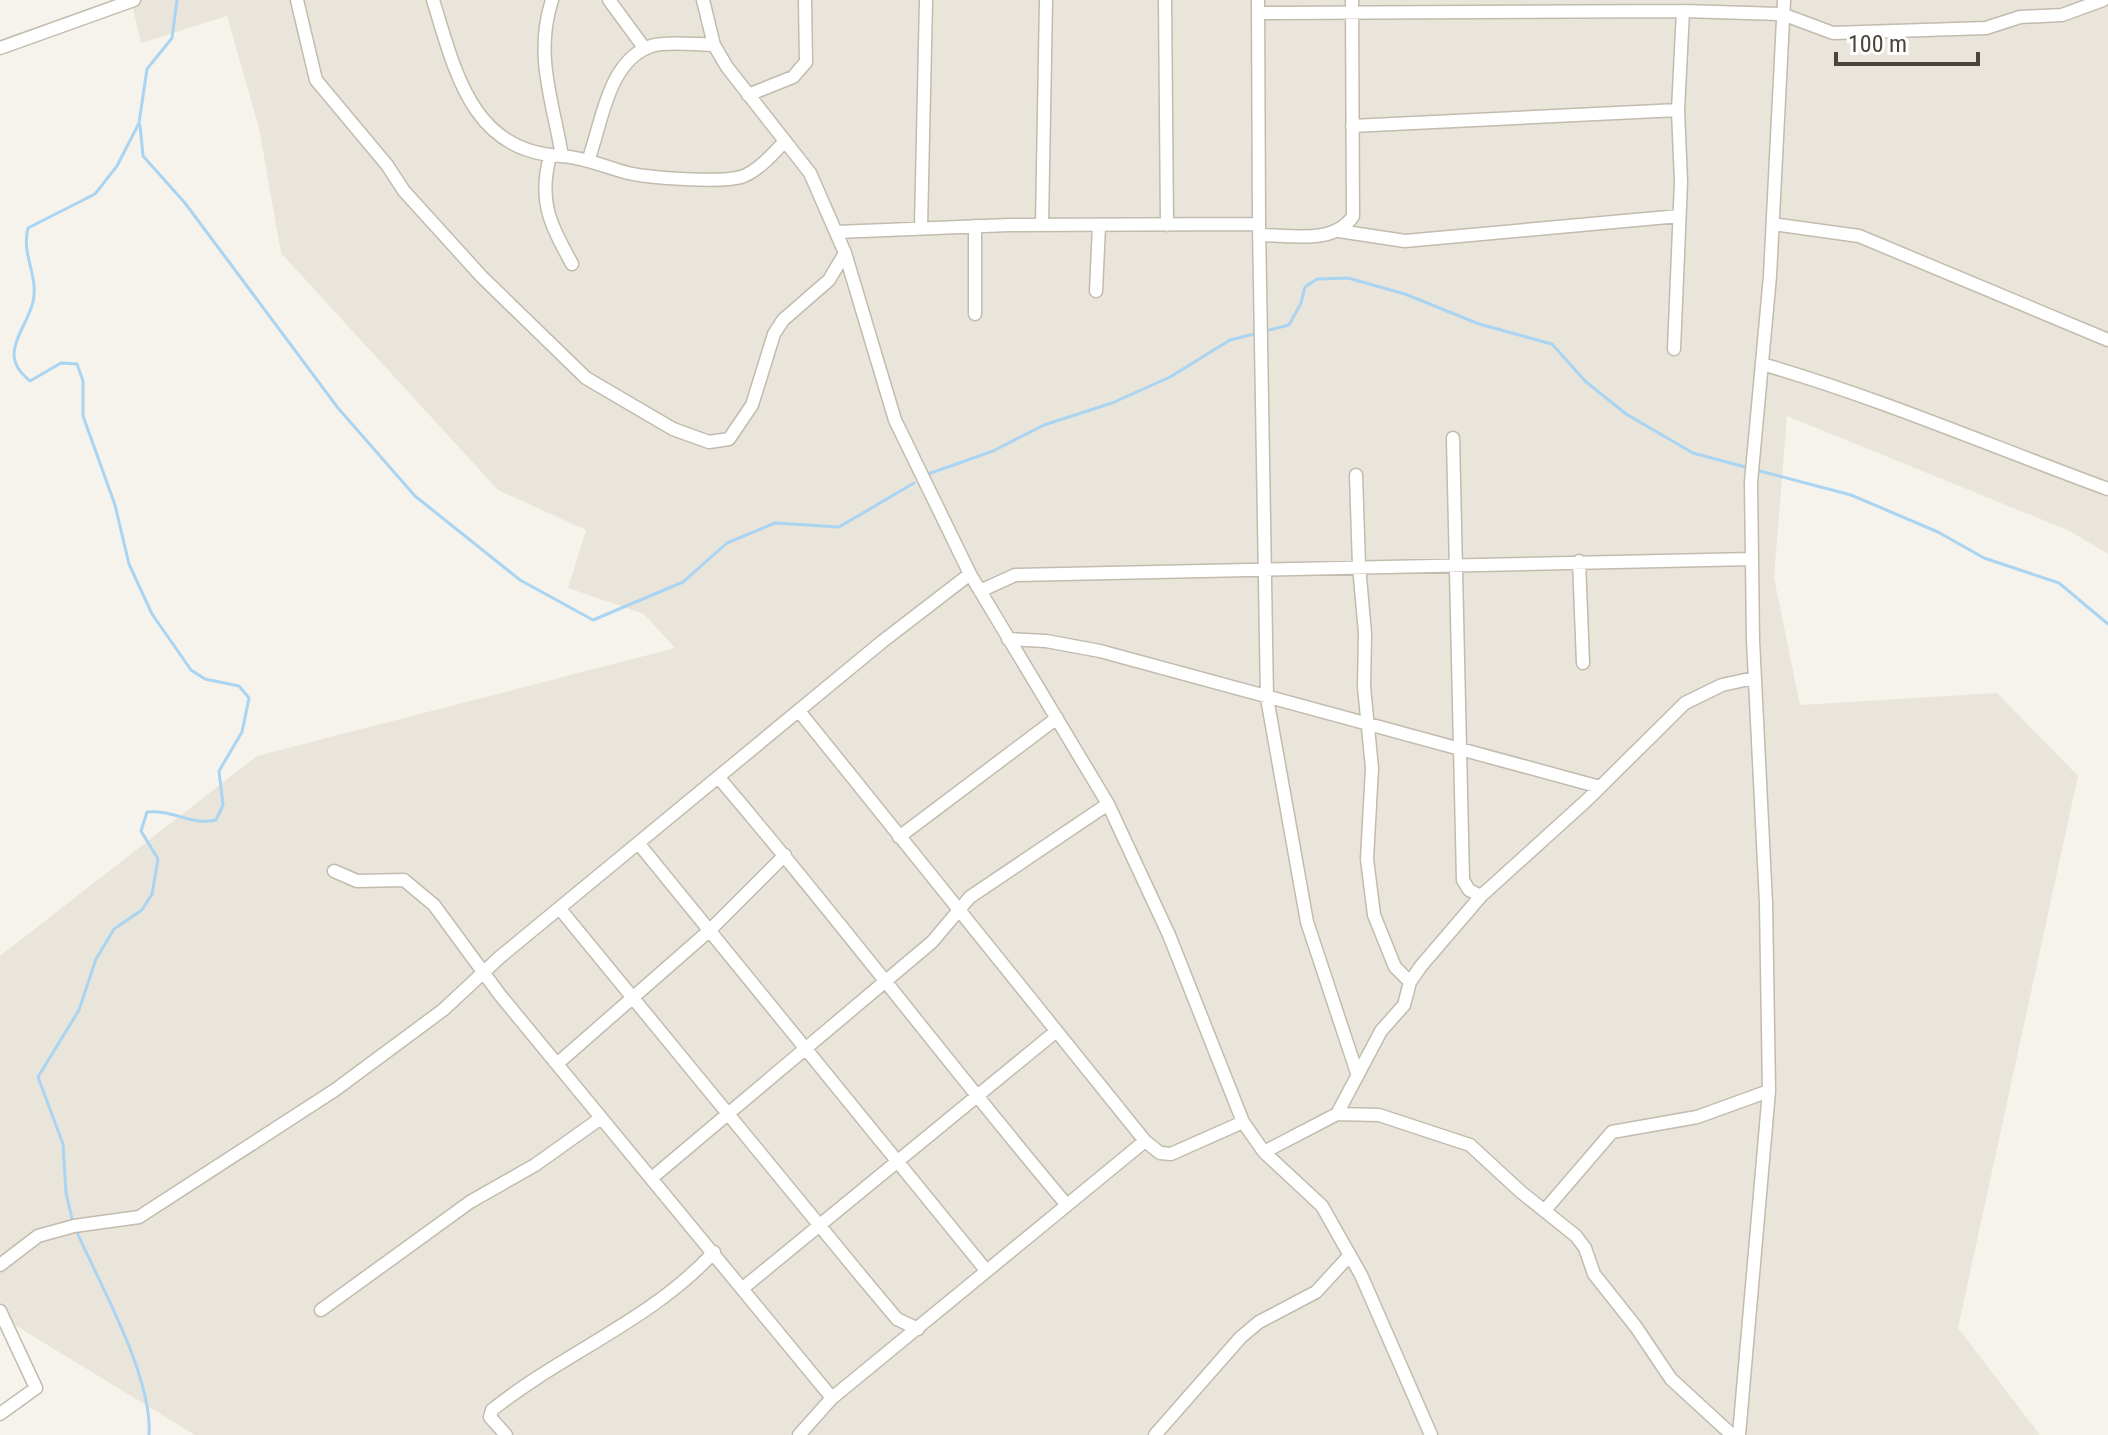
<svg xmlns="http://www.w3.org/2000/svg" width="2108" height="1435" viewBox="0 0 2108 1435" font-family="'Roboto Condensed',sans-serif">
	<rect width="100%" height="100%" fill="#f6f3ec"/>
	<path fill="#eae5da" d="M131,0H2108V554L2070,531L1787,416L1774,578L1800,705L1997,693L2078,776L1958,1328L2040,1435H195L0,1316V956L257,756L675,648L644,614L568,588L586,530L498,490L281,253L259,128L227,16L141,43Z"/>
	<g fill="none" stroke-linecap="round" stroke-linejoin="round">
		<path stroke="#a9d4f2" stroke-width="3" d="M140,125L143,156L185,203L338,408L415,496L520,580L593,620L683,582L727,543L775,523L839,527L914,483
			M1265,331L1289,325L1301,303L1305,287L1317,279L1348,278L1405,294L1479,324L1552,344L1585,381L1626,414L1693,453L1749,468
			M1756,470L1851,495L1938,532L1984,558L2059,583L2108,624
			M928,474L993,451L1044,425L1112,403L1170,377L1230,340L1258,333
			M73,1223L66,1193L63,1144L38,1077L79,1010L96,959L114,929L142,910L152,894L158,859L141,831L147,812C173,809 191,826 216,820L223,805L219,771L242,732L249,698L239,686L205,679L191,670L152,614L129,564L115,505L83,416V381L77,364L61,363L30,381C21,373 15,367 14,355C14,338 29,319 33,302C39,275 21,256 28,228L95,194L117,166L139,123L147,69L172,38L177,0
			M76,1230C100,1285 153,1377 149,1435"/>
		<g stroke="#c2bbae" stroke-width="15">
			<path id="minor" d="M297,0L316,80L387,165L404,191L482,277L586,378L673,429L709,442L729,439L752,405L774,334L783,320L829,280L845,253
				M433,0C455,71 472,153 562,156
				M552,0C534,56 553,101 562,156C587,158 605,167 628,173C650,178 721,183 741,177C757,172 773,154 784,142
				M609,0L645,49
				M703,0L714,45L727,67L810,173L845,253L895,420L970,574L1108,804L1169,935L1243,1122L1264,1152L1322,1206L1361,1275L1431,1435
				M1165,0L1167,225
				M1258,13L1683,11L1782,14L1833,33L1986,28L2020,17L2062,15L2103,0
				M0,48L134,0
				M748,95L793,77L806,62L805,0
				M1352,126L1678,110
				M550,156C538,202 550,223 572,264
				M589,158C602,122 608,61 651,46C663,42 700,44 714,45
				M1259,224L1267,698L1307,922L1357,1073
				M1773,224L1859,236L2108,340
				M1042,225L1046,0
				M975,226V314
				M921,227L926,0
				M1339,231L1405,241L1679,216
				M837,232L1009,225L1259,224L1258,0
				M1260,235C1290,235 1335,245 1353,216L1352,0
				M1096,291L1099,226
				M1674,349L1681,182L1678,110L1683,11
				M1762,364C1880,398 1993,447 2108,489
				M1453,438L1463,880L1469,890L1481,896
				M1356,475L1359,566L1365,633L1364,687L1372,768L1367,859L1374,915L1395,967L1410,982
				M1579,561L1583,663
				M980,591L1015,575L1752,559
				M1008,639L1046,641L1100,651L1600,787
				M799,711L1145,1141
				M719,778C838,917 948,1064 1066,1204
				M899,837L1057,718
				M639,844L985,1269
				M334,871L357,881L404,880L434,905L500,995L832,1398L1145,1141L1160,1153L1171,1154L1243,1122
				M560,909L861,1276L897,1319L918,1329
				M558,1063L710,930L785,855
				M1337,1114L1379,1115L1470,1145L1521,1192L1576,1236L1585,1248L1594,1274L1636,1327L1671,1379L1732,1435
				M1264,1152L1337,1114L1381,1031L1404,1005L1410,982L1421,966L1481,896L1587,800L1685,703L1722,685L1754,678
				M653,1177L932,942L970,897L1108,804
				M1545,1210L1612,1132L1697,1117L1769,1091
				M0,1265L38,1236L74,1226L139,1217L335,1090L443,1010L500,957L883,641L970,574
				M743,1288L1054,1033
				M321,1310L470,1202L535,1165L601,1118
				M0,1311L36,1388L0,1414
				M506,1435L490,1417L492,1410C563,1353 652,1320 714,1252
				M799,1435L832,1398
				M1155,1435L1241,1337L1259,1322L1316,1292L1350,1255
				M1739,1435L1769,1091L1766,903L1753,640L1751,482L1770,276L1784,0"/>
		</g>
		<use href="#minor" stroke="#fff" stroke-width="12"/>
	</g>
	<path d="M1836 52v12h142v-12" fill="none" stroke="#4b4439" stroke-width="4"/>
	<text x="1848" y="52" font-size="24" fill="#4b4439" stroke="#ffffff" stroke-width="6" paint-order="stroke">100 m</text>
</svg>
